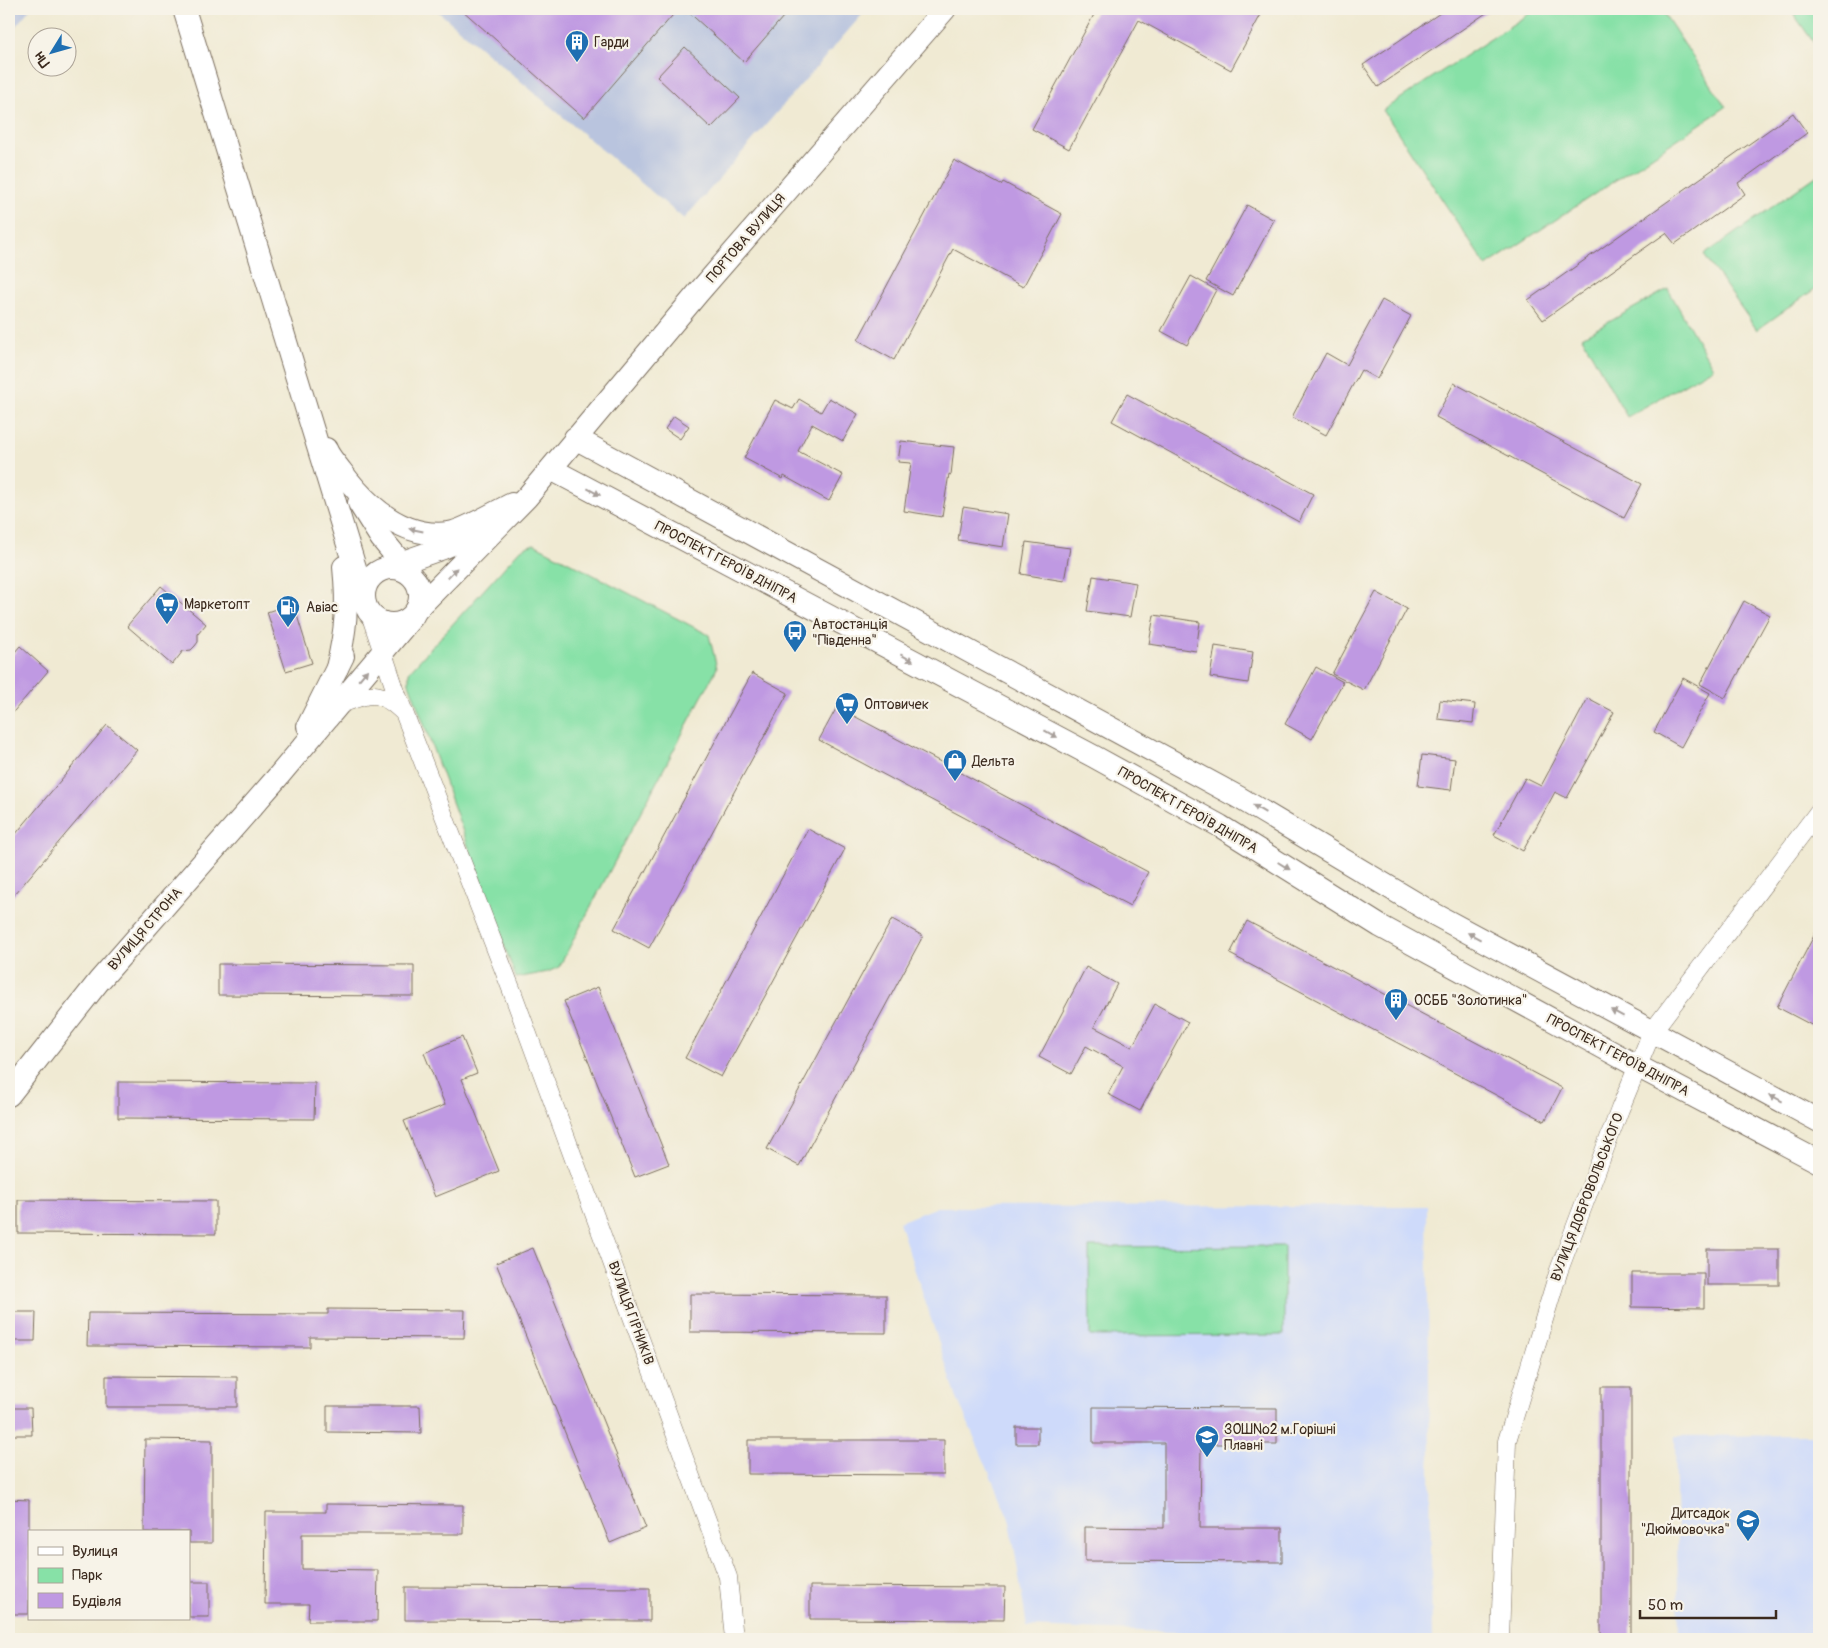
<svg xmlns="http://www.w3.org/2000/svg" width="1828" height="1648" viewBox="0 0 1828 1648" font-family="Pangolin,sans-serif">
	<rect width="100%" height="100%" fill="#f7f3e8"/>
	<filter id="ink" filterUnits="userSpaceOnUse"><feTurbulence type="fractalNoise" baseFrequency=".02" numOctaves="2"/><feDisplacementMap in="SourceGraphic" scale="10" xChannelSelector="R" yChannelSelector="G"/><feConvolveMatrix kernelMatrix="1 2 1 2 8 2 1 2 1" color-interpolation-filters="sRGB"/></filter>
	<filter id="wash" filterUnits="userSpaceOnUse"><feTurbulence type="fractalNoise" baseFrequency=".0096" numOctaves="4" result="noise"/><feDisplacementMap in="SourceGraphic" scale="20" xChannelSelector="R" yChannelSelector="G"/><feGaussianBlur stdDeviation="1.12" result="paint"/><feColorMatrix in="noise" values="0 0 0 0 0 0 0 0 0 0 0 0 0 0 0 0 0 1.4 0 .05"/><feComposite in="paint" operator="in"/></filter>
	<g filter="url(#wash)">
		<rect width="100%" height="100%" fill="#f0ead3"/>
		<g fill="#cedafa">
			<polygon points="1427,1206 1432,1639 1366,1639 1027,1627 1010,1521 956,1395 899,1222 937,1207"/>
			<polygon points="1811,1435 1819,1445 1819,1639 1679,1639 1675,1436"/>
		</g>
		<g fill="#b9c4de">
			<polygon points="9,9 30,9 9,34"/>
			<polygon points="435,9 867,9 684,219"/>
		</g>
		<g fill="#87e1a7" stroke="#618662">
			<polygon points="1536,9 1661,9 1726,107 1486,266 1383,110"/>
			<polygon points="1790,9 1819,9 1819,50"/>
			<polygon points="1819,174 1819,286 1757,330 1704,255"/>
			<polygon points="1668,289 1713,368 1627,417 1582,337"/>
			<polygon points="534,544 709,635 717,668 559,967 548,972 516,978 409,683 409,672 521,549"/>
			<polygon points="1284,1246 1284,1335 1090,1336 1089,1247"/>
		</g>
		<g id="blocks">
			<g fill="#bf99e2">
				<polygon points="461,9 678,9 584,118"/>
				<polygon points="685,9 790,9 744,62"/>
				<polygon points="1097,9 1264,9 1231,70 1139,20 1069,149 1032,129"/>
				<polygon points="1446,9 1492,9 1378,87 1363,65"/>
				<polygon points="685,47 740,98 711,128 657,77"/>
				<polygon points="1793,113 1807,133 1738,183 1745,194 1675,244 1666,233 1543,320 1528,300"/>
				<polygon points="954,160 1001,185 1003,182 1062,214 1023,287 953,249 894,360 858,340"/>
				<polygon points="1247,205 1274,220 1233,296 1206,281"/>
				<polygon points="1191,276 1216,290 1187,345 1161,331"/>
				<polygon points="1382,300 1411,316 1377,379 1361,370 1326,435 1292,417 1326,353 1347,365"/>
				<polygon points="1454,383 1642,484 1624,518 1436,417"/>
				<polygon points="1127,394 1313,494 1299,522 1112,421"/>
				<polygon points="829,398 858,414 843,441 812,424 798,451 843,475 829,501 784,476 783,479 744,458 775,400 793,409 799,399 821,412"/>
				<polygon points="674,416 689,426 680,439 665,429"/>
				<polygon points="901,441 954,447 951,475 949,474 942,517 904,511 911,463 898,462"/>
				<polygon points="963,507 1008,514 1003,547 958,540"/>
				<polygon points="1026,542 1070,548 1064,581 1021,574"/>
				<polygon points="1093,576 1136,583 1130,617 1087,611"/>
				<polygon points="161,586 206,624 198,634 198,642 195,646 191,650 183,651 172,665 127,626"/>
				<polygon points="1376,592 1407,609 1364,690 1332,674"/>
				<polygon points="1744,601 1770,615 1725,698 1700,684"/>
				<polygon points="293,603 312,663 286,671 267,612"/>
				<polygon points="1154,615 1200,622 1196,651 1149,644"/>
				<polygon points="20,646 48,671 9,717 9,659"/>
				<polygon points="1215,646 1253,652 1248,683 1210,677"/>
				<polygon points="1316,667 1343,682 1312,739 1285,724"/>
				<polygon points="752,673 788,693 649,948 614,929"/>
				<polygon points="1683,678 1710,693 1681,747 1654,732"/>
				<polygon points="1588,698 1614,712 1567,798 1555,792 1523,851 1494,835 1525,778 1541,786"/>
				<polygon points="1440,700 1475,704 1473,723 1438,719"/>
				<polygon points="837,707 1148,872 1130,906 819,740"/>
				<polygon points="107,725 137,750 9,901 9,842"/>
				<polygon points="1422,755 1455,759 1451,790 1418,786"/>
				<polygon points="808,829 845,849 721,1077 685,1058"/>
				<polygon points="892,919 923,936 799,1166 767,1149"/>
				<polygon points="1247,921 1562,1088 1545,1121 1230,954"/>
				<polygon points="1819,926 1819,1029 1777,1007"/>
				<polygon points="218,964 414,965 414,996 218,995"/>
				<polygon points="1086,967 1117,984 1094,1027 1132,1047 1155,1004 1188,1022 1140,1111 1108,1094 1123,1066 1086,1046 1071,1074 1039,1057"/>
				<polygon points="598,987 669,1164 635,1177 564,1001"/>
				<polygon points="462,1037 477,1073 462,1079 499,1171 435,1197 404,1121 445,1105 424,1053"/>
				<polygon points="118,1082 315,1083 314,1119 118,1118"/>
				<polygon points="18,1200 216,1201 216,1234 18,1233"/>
				<polygon points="533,1248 646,1528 610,1543 496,1263"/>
				<rect x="1707" y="1249" width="72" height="36"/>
				<polygon points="1632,1273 1704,1273 1704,1308 1632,1307"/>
				<polygon points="690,1294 886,1295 886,1333 690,1332"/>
				<polygon points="328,1309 465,1310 464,1338 310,1337 310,1347 87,1346 88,1313 328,1314"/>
				<polygon points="9,1312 36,1312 35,1341 9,1341"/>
				<polygon points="106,1376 237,1377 237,1407 106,1407"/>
				<rect x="1601" y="1387" width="30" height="252"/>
				<polygon points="327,1406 420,1406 421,1433 327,1432"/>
				<polygon points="1093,1407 1277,1408 1277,1444 1201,1444 1200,1528 1282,1528 1282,1562 1085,1561 1085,1527 1164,1528 1164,1443 1093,1443"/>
				<polygon points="9,1408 31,1408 32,1435 9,1435"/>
				<rect x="1016" y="1427" width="22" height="17"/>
				<polygon points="145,1439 212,1440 212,1543 189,1543 189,1532 144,1532"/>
				<polygon points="748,1440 944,1440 944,1475 748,1474"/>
				<polygon points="9,1499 29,1500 29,1614 9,1614"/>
				<polygon points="326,1504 463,1505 463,1534 302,1534 302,1569 378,1570 377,1621 308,1621 309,1604 265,1604 266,1512 326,1512"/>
				<rect x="189" y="1582" width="20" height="35"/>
				<polygon points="810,1586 1005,1587 1004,1620 810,1619"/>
				<polygon points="405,1587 650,1588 650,1621 405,1620"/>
			</g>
		</g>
	</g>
	<g filter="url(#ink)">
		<use href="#blocks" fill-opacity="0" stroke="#7a6d5d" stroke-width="1"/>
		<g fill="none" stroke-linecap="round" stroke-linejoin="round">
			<g stroke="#7a6d5d" stroke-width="19">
				<g id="minor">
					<polyline points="370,614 396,692 512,991 728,1577 734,1639"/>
					<path d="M339,705C369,693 378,688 403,712"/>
					<polyline points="1500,1639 1507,1441 1559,1270 1620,1109 1652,1032 1819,811"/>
				</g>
			</g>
			<g stroke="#7a6d5d" stroke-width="24">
				<g id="tertiary">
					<polyline points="184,9 364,597"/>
					<polyline points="575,438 1238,797 1434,914 1819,1121"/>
					<path d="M326,449C329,457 336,464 341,471C366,505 403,539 449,533C464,531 497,511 512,504"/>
					<polyline points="551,469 1093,756 1220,826 1380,926 1637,1066 1819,1162"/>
					<polyline points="359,503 381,538 409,572"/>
					<circle cx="392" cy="596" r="28"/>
					<polyline points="386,568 443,548 468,537"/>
					<polyline points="418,608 527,497 698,293 945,9"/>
					<path d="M337,668C346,630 348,607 344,567"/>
					<polyline points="308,726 343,656"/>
					<polyline points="9,1095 99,981 276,779 413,616"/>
				</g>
			</g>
			<use href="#minor" stroke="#fff" stroke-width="18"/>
			<use href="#tertiary" stroke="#fff" stroke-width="22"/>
		</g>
		<defs><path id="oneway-solid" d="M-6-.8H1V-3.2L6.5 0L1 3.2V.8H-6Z" transform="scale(1.25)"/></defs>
		<g fill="#a79f9a">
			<use href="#oneway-solid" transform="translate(594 492) rotate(28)"/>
			<use href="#oneway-solid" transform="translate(416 530) rotate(-169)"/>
			<use href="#oneway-solid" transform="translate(452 573) rotate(-46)"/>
			<use href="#oneway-solid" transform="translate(907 658) rotate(28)"/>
			<use href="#oneway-solid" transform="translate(363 675) rotate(-50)"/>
			<use href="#oneway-solid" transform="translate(1051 734) rotate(28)"/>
			<use href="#oneway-solid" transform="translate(1259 809) rotate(-149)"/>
			<use href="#oneway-solid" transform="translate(1284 866) rotate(32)"/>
			<use href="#oneway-solid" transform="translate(1474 936) rotate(-152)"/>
			<use href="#oneway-solid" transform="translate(1617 1013) rotate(-152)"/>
			<use href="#oneway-solid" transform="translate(1776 1098) rotate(-152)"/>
		</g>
	</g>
	<defs>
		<g id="building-pin" transform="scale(1.25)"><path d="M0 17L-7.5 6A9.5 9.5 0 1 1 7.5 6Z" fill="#1f6fb2" stroke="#f7f3e8"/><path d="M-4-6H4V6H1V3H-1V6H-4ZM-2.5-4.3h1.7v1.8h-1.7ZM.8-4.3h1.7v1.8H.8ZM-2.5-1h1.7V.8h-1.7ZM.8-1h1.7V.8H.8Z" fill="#fff"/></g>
		<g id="supermarket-pin" transform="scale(1.25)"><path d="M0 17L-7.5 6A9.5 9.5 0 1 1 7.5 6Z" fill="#1f6fb2" stroke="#f7f3e8"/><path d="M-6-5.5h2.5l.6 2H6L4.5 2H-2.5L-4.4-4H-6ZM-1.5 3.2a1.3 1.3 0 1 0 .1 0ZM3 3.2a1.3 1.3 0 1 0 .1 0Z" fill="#fff"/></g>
		<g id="fuel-pin" transform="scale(1.25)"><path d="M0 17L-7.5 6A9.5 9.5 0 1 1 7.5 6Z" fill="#1f6fb2" stroke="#f7f3e8"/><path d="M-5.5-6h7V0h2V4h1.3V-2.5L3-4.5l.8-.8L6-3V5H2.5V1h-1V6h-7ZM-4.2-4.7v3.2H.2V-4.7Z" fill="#fff"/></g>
		<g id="bus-pin" transform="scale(1.25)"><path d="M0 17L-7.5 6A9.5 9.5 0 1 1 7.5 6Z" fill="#1f6fb2" stroke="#f7f3e8"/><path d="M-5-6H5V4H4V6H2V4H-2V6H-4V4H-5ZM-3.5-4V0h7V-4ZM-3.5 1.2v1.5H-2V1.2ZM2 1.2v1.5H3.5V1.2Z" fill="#fff"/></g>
		<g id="shop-pin" transform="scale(1.25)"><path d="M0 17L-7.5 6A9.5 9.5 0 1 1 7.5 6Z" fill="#1f6fb2" stroke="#f7f3e8"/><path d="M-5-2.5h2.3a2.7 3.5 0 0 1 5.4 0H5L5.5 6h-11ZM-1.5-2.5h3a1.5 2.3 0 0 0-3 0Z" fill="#fff"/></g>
		<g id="school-pin" transform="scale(1.25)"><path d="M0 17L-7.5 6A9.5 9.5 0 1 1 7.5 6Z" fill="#1f6fb2" stroke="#f7f3e8"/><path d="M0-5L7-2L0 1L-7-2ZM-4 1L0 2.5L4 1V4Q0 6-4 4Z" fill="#fff"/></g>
	</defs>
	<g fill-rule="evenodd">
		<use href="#building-pin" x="577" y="42"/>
		<use href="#supermarket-pin" x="167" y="604"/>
		<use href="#fuel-pin" x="288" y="607"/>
		<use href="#bus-pin" x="795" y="632"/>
		<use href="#supermarket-pin" x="847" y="704"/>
		<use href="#shop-pin" x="955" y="761"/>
		<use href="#building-pin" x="1396" y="1000"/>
		<use href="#school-pin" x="1207" y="1437"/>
		<use href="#school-pin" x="1748" y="1521"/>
	</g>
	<g text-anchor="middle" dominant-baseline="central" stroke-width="4.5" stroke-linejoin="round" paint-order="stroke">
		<g font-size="14" fill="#3b2a1e" stroke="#f7f3e8" text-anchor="start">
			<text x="594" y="42">Гарди</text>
			<text x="184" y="604">Маркетопт</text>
			<text x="306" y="607">Авіас</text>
			<text x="812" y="624">Автостанція<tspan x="812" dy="16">"Південна"</tspan></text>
			<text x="864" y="704">Оптовичек</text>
			<text x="972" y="761">Дельта</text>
			<text x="1414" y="1000">ОСББ "Золотинка"</text>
			<text x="1224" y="1429">ЗОШ№2 м.Горішні<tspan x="1224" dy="16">Плавні</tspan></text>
			<text x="1730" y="1513" text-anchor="end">Дитсадок<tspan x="1730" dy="16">"Дюймовочка"</tspan></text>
		</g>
		<g font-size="14" fill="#3b2a1e" stroke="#f7f3e8">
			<text transform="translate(746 238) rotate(-49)">ПОРТОВА ВУЛИЦЯ</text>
			<text transform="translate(726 562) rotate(28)">ПРОСПЕКТ ГЕРОЇВ ДНІПРА</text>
			<text transform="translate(1188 810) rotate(30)">ПРОСПЕКТ ГЕРОЇВ ДНІПРА</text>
			<text transform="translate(145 929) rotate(-49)">ВУЛИЦЯ СТРОНА</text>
			<text transform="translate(1618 1055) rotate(28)">ПРОСПЕКТ ГЕРОЇВ ДНІПРА</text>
			<text transform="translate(1587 1197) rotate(-69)">ВУЛИЦЯ ДОБРОВОЛЬСЬКОГО</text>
			<text transform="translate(631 1313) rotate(70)">ВУЛИЦЯ ГІРНИКІВ</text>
		</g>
	</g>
	<rect width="1828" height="1648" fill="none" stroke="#f7f3e8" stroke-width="30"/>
	<rect x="28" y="1530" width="162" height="90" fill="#f7f3e8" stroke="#aca397"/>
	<rect x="38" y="1547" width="25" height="8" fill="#ffffff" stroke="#aca397"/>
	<text x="72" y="1556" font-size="15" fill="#3b2a1e">Вулиця</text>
	<rect x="38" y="1568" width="25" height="15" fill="#87e1a7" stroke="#aca397"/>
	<text x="72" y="1580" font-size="15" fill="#3b2a1e">Парк</text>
	<rect x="38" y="1593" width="25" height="15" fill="#bf99e2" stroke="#aca397"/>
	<text x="72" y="1606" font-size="15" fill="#3b2a1e">Будівля</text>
	<g transform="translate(52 52) rotate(233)"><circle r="24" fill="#f7f3e8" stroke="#aca397"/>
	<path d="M0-4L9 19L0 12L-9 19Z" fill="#1f6fb2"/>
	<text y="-8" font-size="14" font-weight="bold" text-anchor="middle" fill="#3b2a1e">Пн</text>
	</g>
	<path d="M1640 1610v8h136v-8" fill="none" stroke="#3b2a1e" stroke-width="2.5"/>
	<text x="1648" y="1610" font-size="15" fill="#3b2a1e" stroke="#f7f3e8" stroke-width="4" paint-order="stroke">50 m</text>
</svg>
